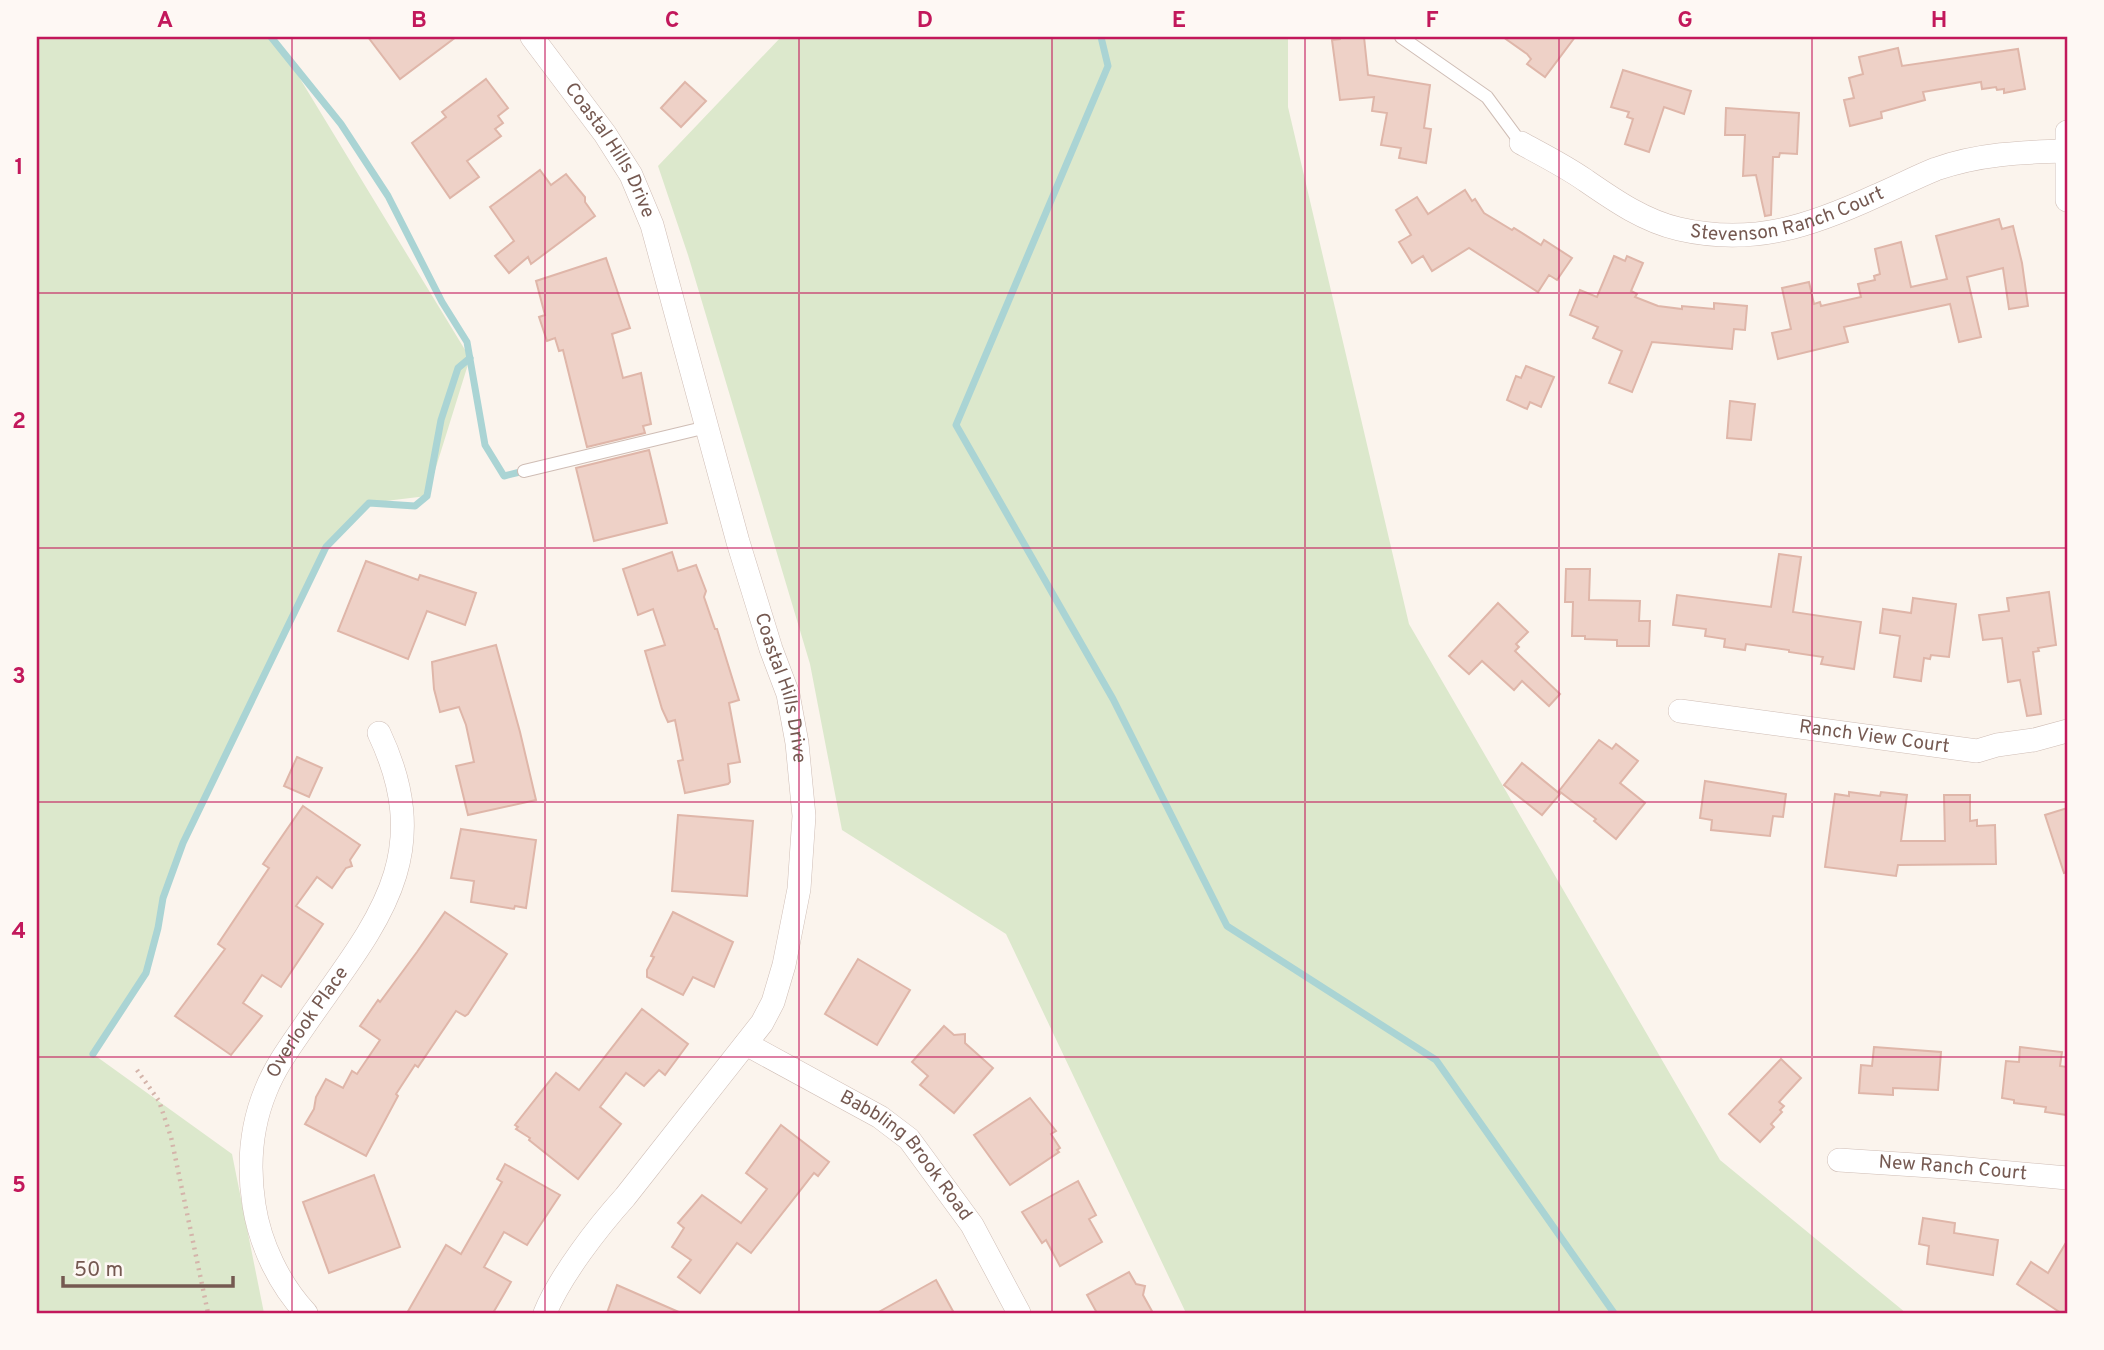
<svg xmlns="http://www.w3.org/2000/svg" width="2104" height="1350" viewBox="0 0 2104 1350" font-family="Overpass,sans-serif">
	<rect width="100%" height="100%" fill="#fbf4ed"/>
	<g fill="#dce8cc">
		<polygon points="37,37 268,37 285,54 470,358 427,496 369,503 326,547 183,843 163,898 146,973 93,1054 232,1154 264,1313 37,1313"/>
		<polygon points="781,37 1288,37 1288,107 1409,624 1720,1160 1906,1313 1186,1313 1006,934 842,830 810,664 688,255 658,166"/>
	</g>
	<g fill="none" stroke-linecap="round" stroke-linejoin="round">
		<g stroke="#aad4d4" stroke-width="7">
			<polyline points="271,37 341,124 388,196 442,302 467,342 485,445 504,476 524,471"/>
			<polyline points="1101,37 1108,66 956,425 1113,699 1227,926 1436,1060 1614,1313"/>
			<polyline points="93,1054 146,973 158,928 163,898 183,843 326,547 369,503 415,506 427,496 441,420 458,368 470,358"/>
		</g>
	</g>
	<g fill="#eed1c7" stroke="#dfb6a9" stroke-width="2">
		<polygon points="368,37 456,37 400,79"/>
		<polygon points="1340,37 1364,37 1368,75 1430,85 1424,128 1431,129 1426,163 1399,158 1401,148 1381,145 1387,113 1372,111 1374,97 1340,100 1332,40 1340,39"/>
		<polygon points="1503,37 1575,37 1545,77 1527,64 1531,59 1527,54"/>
		<polygon points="1898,48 1902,66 2018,49 2025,89 2004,93 2004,89 1997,90 1996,87 1982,89 1981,82 1923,92 1925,100 1881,112 1882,118 1850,126 1844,100 1854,98 1849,78 1863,74 1859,57"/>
		<polygon points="1623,70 1691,91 1684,114 1664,107 1649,152 1625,144 1633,119 1627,117 1629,112 1611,107"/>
		<polygon points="486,79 508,108 498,116 503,123 495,129 501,136 467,161 479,177 450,198 412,143 446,117 442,112"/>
		<polygon points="685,82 706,101 681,127 661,108"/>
		<polygon points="1726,108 1799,113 1797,154 1780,153 1779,157 1773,157 1771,215 1765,216 1756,175 1743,176 1745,135 1725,135"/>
		<polygon points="540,170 551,185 566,174 585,197 585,202 595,216 531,264 528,257 509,273 495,256 514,241 490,207"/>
		<polygon points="1465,190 1472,201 1475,199 1484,213 1512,230 1514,228 1541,245 1544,240 1572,258 1557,280 1549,275 1538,292 1469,248 1432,271 1423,256 1412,263 1399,242 1411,235 1396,210 1417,197 1428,214"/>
		<polygon points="1999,219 2002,229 2013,226 2022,263 2028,306 2009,309 2003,268 1967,277 1981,337 1959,342 1950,304 1844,327 1848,342 1778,359 1772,333 1791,329 1782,288 1809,282 1814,304 1820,302 1821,306 1861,297 1858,284 1875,280 1874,276 1880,274 1875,249 1901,242 1911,287 1947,279 1936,236"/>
		<polygon points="1614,256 1625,261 1627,256 1643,263 1631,291 1637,294 1635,297 1658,306 1682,309 1682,306 1714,309 1714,303 1747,306 1745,330 1734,329 1732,349 1652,342 1632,392 1609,383 1622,351 1593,338 1598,327 1570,315 1580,290 1597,297"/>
		<polygon points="606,258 630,328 612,334 623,378 641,373 651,424 643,426 645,433 587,447 563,350 559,351 555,338 547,341 539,317 545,315 536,281"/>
		<polygon points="1526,366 1554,377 1541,407 1530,402 1527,409 1507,400 1516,376 1521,378"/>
		<polygon points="1730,401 1755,404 1751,440 1727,438"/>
		<polygon points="649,450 667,523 594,541 576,468"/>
		<polygon points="672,552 678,571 696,565 706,591 704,597 715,629 717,629 739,700 729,703 740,762 728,764 730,782 728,784 685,793 678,761 683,760 675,720 668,722 662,709 645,651 665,645 653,609 638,615 623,569"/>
		<polygon points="1779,554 1801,557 1793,612 1861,622 1854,669 1821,664 1823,657 1789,652 1789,650 1746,644 1745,650 1724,647 1725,639 1705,636 1706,629 1673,625 1677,595 1771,607"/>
		<polygon points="366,561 418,580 420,575 476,593 465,625 427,611 408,659 338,631"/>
		<polygon points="1566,569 1590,569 1589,600 1640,601 1639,621 1650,621 1649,646 1617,646 1617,640 1585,639 1585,636 1572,636 1573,602 1565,602"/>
		<polygon points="2049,592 2056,645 2038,648 2039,651 2033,652 2041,714 2027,716 2020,680 2008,682 2002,638 1983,640 1979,615 2009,611 2007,598"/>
		<polygon points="1913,598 1956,604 1949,657 1931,655 1930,659 1924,658 1921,681 1894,677 1900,636 1880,633 1883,609 1911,613"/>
		<polygon points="1498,603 1528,632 1516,644 1519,647 1515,651 1560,694 1549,706 1522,681 1514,690 1482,661 1469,674 1449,656"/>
		<polygon points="496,645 520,732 536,800 468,815 456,766 474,762 466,725 459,707 440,712 434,689 432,662"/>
		<polygon points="1599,740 1612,749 1616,744 1638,761 1620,783 1645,803 1616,839 1594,821 1596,819 1559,791"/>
		<polygon points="297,757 322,768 309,797 284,786"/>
		<polygon points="1522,763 1560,794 1542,815 1504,785"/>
		<polygon points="1705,781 1786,794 1783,817 1773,816 1770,836 1711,830 1712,820 1700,818"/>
		<polygon points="1849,792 1880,796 1881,792 1907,795 1901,841 1945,841 1944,795 1970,795 1970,821 1977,820 1977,826 1995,825 1996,864 1898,865 1896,876 1825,867 1835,794 1849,796"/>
		<polygon points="303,806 360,845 350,860 352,866 346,868 332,888 317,877 296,906 323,924 281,987 262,975 243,1003 262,1016 231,1055 175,1016 225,949 218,944 269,868 263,864"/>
		<polygon points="2067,808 2067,872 2064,873 2045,815"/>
		<polygon points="678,815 753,821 747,896 672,891"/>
		<polygon points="461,829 536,840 526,908 515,906 514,909 471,902 474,881 451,878"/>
		<polygon points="445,912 507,954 468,1014 465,1016 456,1011 418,1067 415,1065 396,1094 398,1096 366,1156 305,1124 314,1109 316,1097 326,1079 343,1088 352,1071 357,1074 380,1040 360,1026 378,1000 380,1002 417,952"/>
		<polygon points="673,912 733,942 714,987 693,977 683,995 647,977 647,970 654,957 651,956"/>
		<polygon points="858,959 910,990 877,1045 825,1014"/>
		<polygon points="642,1009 688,1044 665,1075 659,1070 644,1086 626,1073 600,1107 621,1124 578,1179 529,1140 530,1138 516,1129 518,1127 515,1125 556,1073 579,1090"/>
		<polygon points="944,1026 954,1035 965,1034 965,1043 993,1068 954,1113 920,1085 928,1076 912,1062"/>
		<polygon points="1874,1047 1941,1052 1938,1090 1893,1088 1893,1095 1859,1093 1861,1065 1872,1066"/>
		<polygon points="2020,1047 2062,1052 2060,1066 2067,1067 2067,1115 2045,1112 2046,1107 2014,1103 2014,1100 2002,1098 2006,1061 2019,1062"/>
		<polygon points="1781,1059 1801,1078 1779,1102 1784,1106 1780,1110 1782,1112 1771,1124 1774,1127 1760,1142 1729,1114"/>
		<polygon points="1030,1098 1056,1131 1051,1134 1060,1148 1057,1150 1059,1152 1010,1185 974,1135"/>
		<polygon points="781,1125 829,1162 818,1176 814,1173 751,1253 737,1243 700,1293 678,1277 691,1260 672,1247 684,1228 678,1223 702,1195 741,1223 767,1189 746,1173"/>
		<polygon points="505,1164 560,1195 527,1245 504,1232 484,1267 511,1282 493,1313 407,1313 446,1245 461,1254 502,1182 497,1179"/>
		<polygon points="374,1175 400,1247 329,1273 303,1202"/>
		<polygon points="1078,1181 1096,1215 1089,1219 1102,1242 1060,1266 1046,1240 1042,1243 1022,1212"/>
		<polygon points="1923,1218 1955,1223 1954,1233 1998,1240 1993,1275 1927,1264 1929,1246 1919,1244"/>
		<polygon points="2067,1241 2067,1313 2061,1313 2017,1284 2031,1262 2048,1273"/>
		<polygon points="1129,1272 1136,1284 1145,1286 1143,1295 1153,1313 1097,1313 1087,1295"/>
		<polygon points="936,1280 954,1313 877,1313"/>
		<polygon points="617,1285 681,1313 607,1313"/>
	</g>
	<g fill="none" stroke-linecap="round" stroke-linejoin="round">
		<g stroke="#cfbdb5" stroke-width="14">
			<g id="lane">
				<polyline points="1401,37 1487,97 1521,143"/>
				<polyline points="524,471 707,427"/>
			</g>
		</g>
		<g stroke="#cfbdb5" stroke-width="24">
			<g id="street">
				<path id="s1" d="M532,37L605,134L631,175L652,225L738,542L771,649L788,694L797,743L804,816L799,889L784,965L773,1002L762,1023L625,1197C598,1227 560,1276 545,1313"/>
				<polyline points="2067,132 2067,200"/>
				<path id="s2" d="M1521,143C1543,155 1565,166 1585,180C1614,200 1644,221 1679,229C1753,246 1811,226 1878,195C1897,187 1916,177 1936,169C1979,154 2021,152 2067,151"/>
				<path id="s3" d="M1680,711L1977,751L1997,745L2034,740L2067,731"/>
				<path id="s4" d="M746,1044L880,1117L909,1139L972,1225L1019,1313"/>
				<path id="s5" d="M1839,1160L1946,1167L2067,1178"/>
				<path id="s6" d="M306,1313C279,1284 260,1244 254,1205C248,1166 251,1126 266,1090C276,1065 292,1044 307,1022C375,924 438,858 379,733"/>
			</g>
		</g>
		<polyline stroke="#d4b4aa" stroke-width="4.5" stroke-dasharray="2 5" stroke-linecap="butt" points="137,1070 159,1101 171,1137 208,1313"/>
		<use href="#lane" stroke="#fff" stroke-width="12"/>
		<use href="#street" stroke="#fff" stroke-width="23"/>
	</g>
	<path fill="none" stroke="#c2185b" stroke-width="2" stroke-opacity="0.55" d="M292,37V1313M545,37V1313M799,37V1313M1052,37V1313M1305,37V1313M1559,37V1313M1812,37V1313M37,293H2067M37,548H2067M37,802H2067M37,1057H2067"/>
	<g text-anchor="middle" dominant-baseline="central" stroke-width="5" stroke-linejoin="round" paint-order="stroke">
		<g font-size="19" fill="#755951" stroke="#fef8f4">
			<text stroke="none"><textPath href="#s1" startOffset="138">Coastal Hills Drive</textPath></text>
			<text stroke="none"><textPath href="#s2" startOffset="292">Stevenson Ranch Court</textPath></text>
			<text stroke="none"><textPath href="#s1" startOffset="705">Coastal Hills Drive</textPath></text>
			<text stroke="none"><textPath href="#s3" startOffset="196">Ranch View Court</textPath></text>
			<text stroke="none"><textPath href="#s6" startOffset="318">Overlook Place</textPath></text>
			<text stroke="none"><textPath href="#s4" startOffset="198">Babbling Brook Road</textPath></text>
			<text stroke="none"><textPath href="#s5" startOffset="114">New Ranch Court</textPath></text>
		</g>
	</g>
	<rect width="2104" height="1350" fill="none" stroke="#fef8f4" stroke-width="77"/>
	<path d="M63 1276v10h170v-10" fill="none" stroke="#755951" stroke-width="3.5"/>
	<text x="74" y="1276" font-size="21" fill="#755951" stroke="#fef8f4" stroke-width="5" paint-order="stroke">50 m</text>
	<rect x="38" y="38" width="2028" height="1274" fill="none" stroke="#c2185b" stroke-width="2.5"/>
	<g font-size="23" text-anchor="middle" font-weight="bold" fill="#c2185b">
		<text x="165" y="27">A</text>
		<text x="419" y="27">B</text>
		<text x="672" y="27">C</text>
		<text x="925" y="27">D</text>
		<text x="1179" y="27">E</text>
		<text x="1432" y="27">F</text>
		<text x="1685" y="27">G</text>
		<text x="1939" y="27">H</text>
		<text x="19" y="174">1</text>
		<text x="19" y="428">2</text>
		<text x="19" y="683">3</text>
		<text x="19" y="938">4</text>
		<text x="19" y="1192">5</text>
	</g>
</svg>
